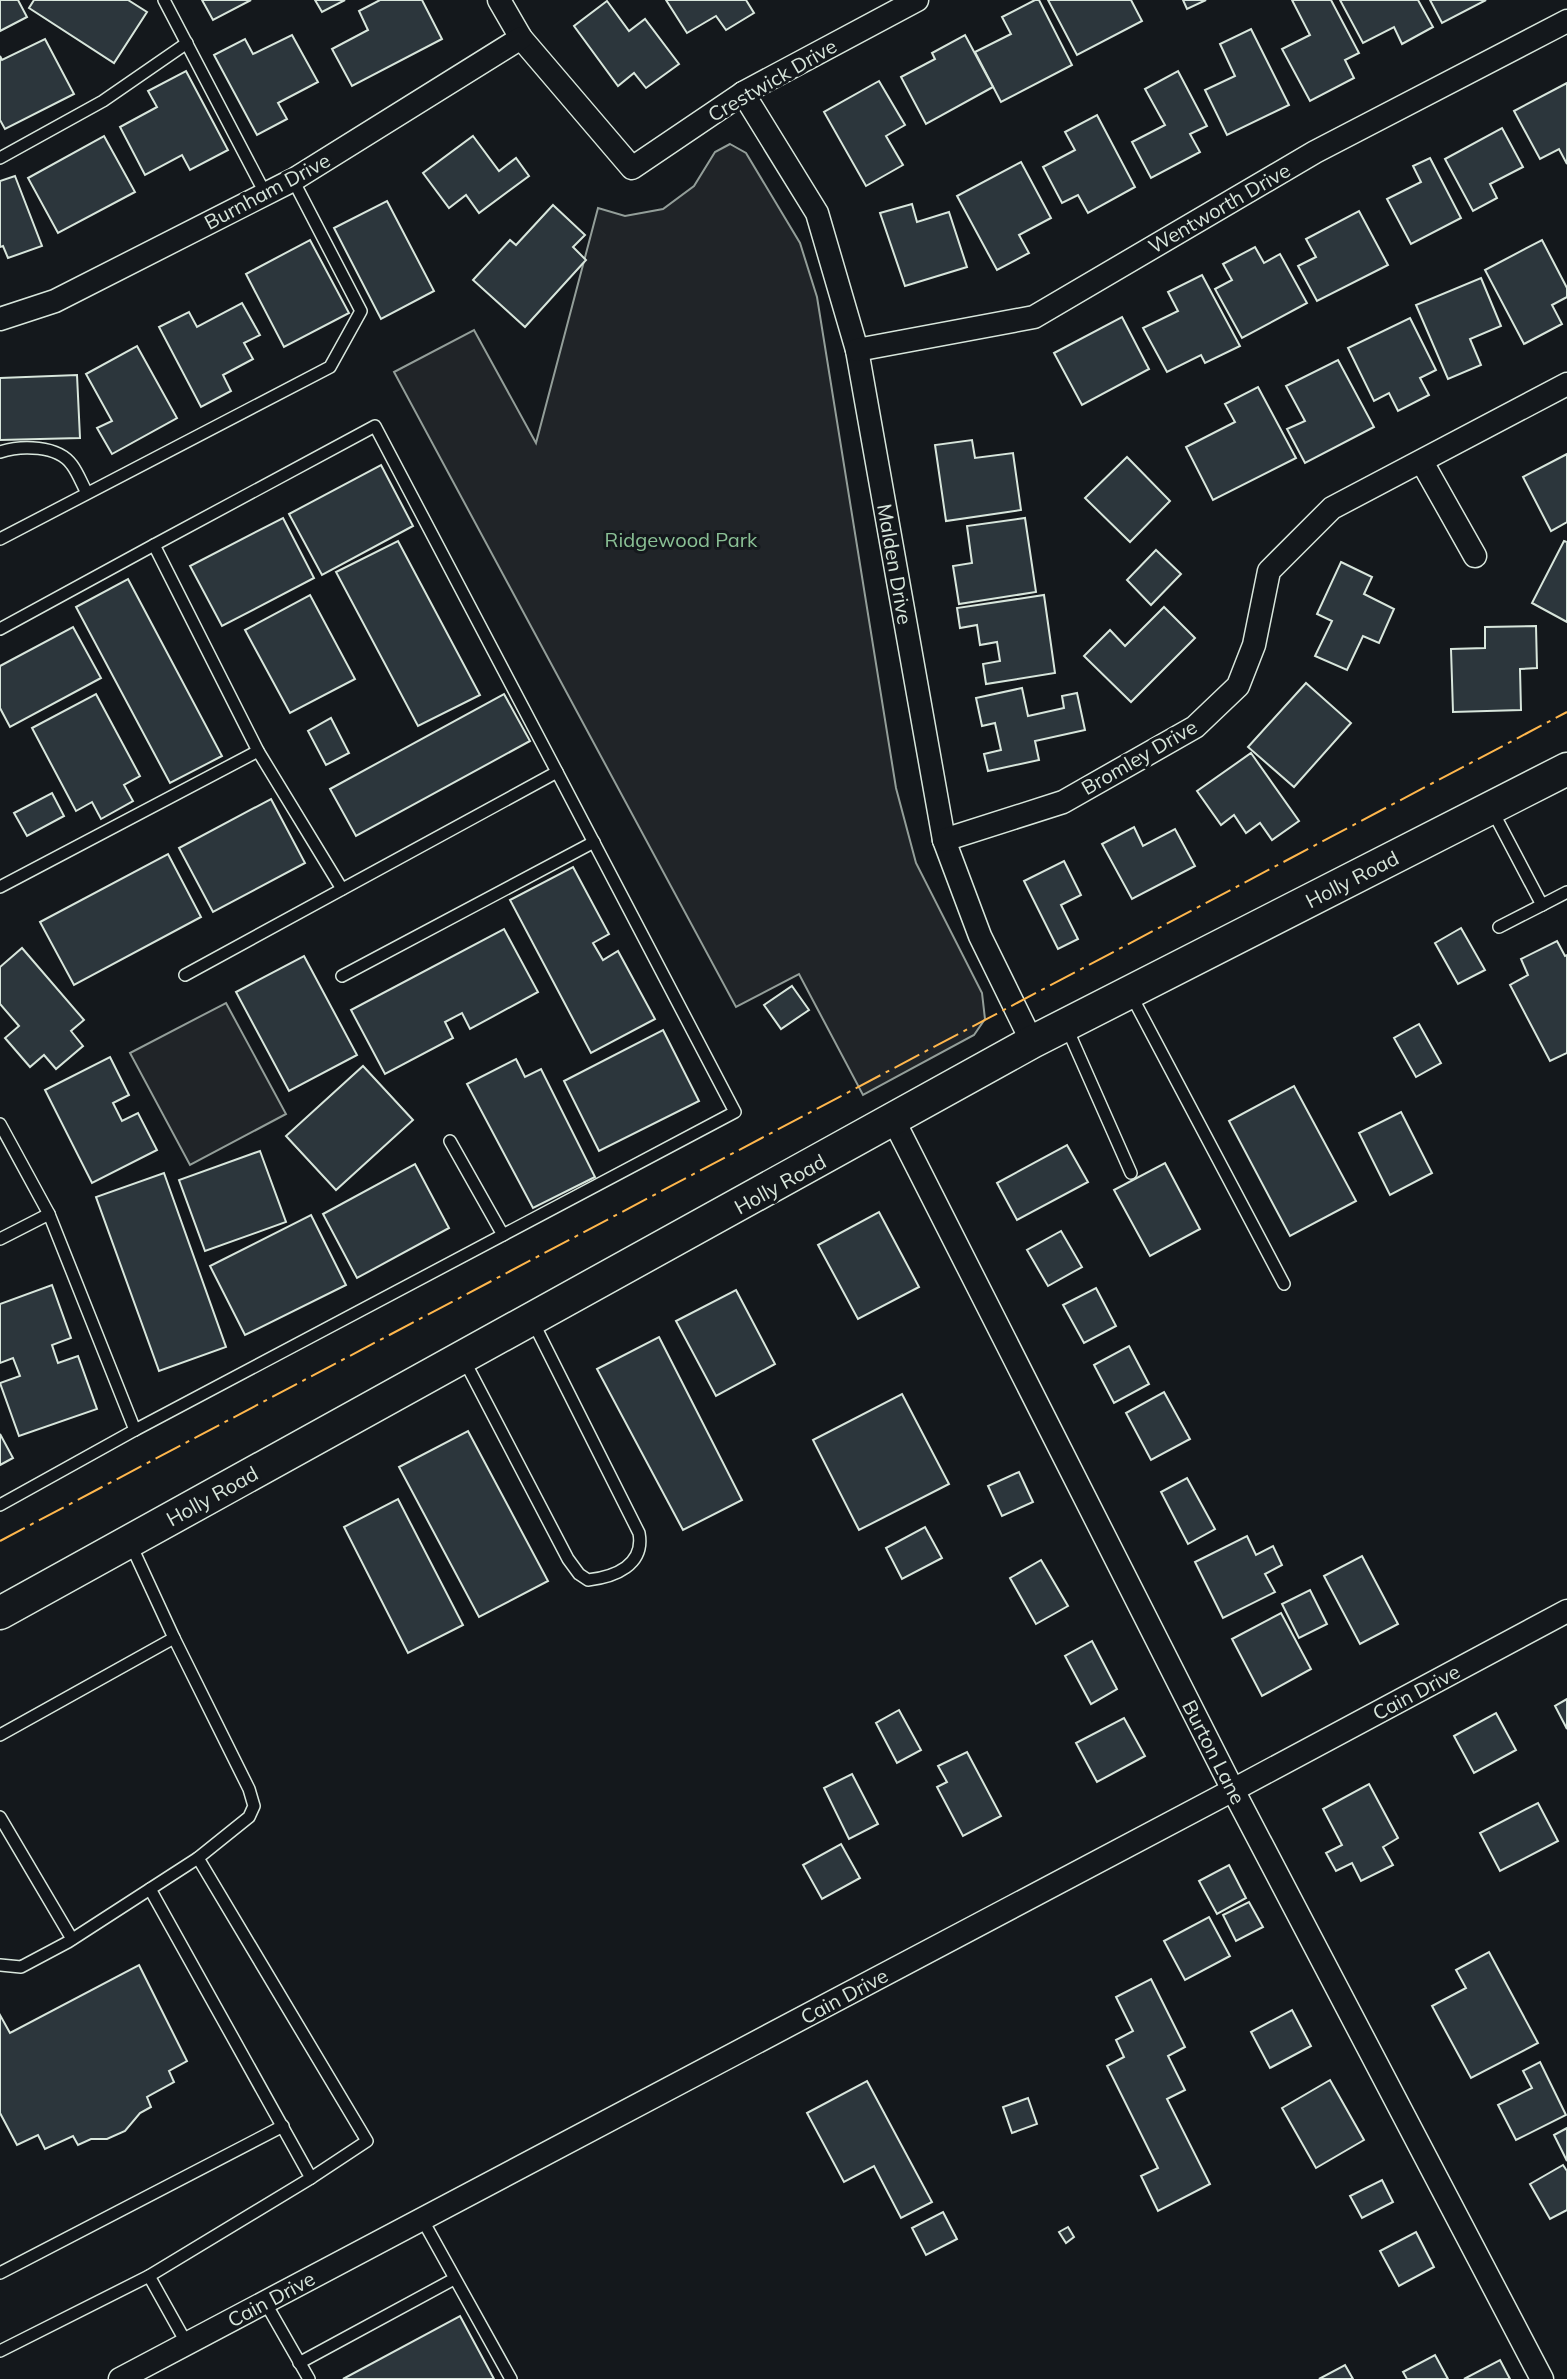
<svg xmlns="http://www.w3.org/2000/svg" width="1567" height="2379" viewBox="0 0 1567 2379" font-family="Mulish,sans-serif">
	<rect width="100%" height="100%" fill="#14181c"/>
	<g fill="#202428" stroke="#939e99" stroke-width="2">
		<polygon points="730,144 746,153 800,243 817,297 896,788 916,863 982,993 985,1019 974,1035 863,1095 799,974 736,1007 394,372 474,330 536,443 598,208 625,216 663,209 694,186 715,152"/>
		<polygon points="226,1003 286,1114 190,1165 130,1053"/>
	</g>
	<g fill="#2c363c" stroke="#d8e6dc" stroke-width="2">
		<polygon points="0,0 18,0 27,17 0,31"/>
		<polygon points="34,0 128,0 147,12 114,63 29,8"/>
		<polygon points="202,0 251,0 213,20"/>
		<polygon points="315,0 345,0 322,12"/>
		<polygon points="380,0 422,0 442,39 352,86 332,49 368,30 359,11"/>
		<polygon points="666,0 746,0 754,13 726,30 716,16 687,33"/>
		<polygon points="1035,0 1039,0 1072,65 1001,102 975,52 1011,34 1002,17"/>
		<polygon points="1048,0 1131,0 1142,21 1077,55"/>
		<polygon points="1183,0 1206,0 1187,9"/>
		<polygon points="1292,0 1331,0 1359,53 1345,60 1354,78 1310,101 1282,49 1310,35"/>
		<polygon points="1340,0 1418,0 1433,27 1402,44 1394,27 1363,43"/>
		<polygon points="1430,0 1486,0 1442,23"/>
		<polygon points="607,1 629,31 645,19 679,64 646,88 634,73 618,86 574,26"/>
		<polygon points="1251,29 1289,105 1227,135 1205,90 1235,76 1220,44"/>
		<polygon points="292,35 318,82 278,103 287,119 257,135 214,55 245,39 253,54"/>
		<polygon points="965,35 993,87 926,124 901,77 935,59 932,53"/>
		<polygon points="45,39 74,94 5,129 0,120 0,56 2,60"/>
		<polygon points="186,71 228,150 190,170 182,155 145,175 120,127 157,107 148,91"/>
		<polygon points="1178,71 1207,126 1190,134 1200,152 1151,178 1132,142 1165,125 1145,89"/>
		<polygon points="879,81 905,125 886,136 903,165 866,186 824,112"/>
		<polygon points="1567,83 1567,164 1559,149 1540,159 1514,111"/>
		<polygon points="1097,115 1135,187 1088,213 1078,195 1062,203 1043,167 1075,150 1065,132"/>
		<polygon points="1502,128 1523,167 1490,184 1497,198 1473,211 1445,159"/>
		<polygon points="104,136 135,192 58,233 28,178"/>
		<polygon points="473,136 499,171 516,158 529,176 479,213 466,195 449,208 423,173"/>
		<polygon points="1430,158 1461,218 1411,244 1387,199 1421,182 1413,166"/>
		<polygon points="1021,162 1051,218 1019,235 1029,253 997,270 957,196"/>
		<polygon points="15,176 42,246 8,258 3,246 0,247 0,181"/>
		<polygon points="387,201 434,291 381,319 334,228"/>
		<polygon points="912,204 917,222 949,212 967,267 905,286 880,213"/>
		<polygon points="553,205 585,235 573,247 586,260 525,327 473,280 510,240 516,245"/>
		<polygon points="1359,211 1388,265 1317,301 1298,266 1316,257 1306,239"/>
		<polygon points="310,240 349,313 284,347 246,274"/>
		<polygon points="1542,240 1567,288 1567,297 1552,305 1562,324 1524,344 1485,270"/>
		<polygon points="1255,247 1264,263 1280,254 1307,303 1242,338 1215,289 1232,280 1223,264"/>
		<polygon points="1202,275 1240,346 1205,363 1201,355 1167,372 1143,328 1178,311 1168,292"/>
		<polygon points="1481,278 1501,326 1470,339 1481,365 1448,379 1416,305"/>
		<polygon points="242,303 260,335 244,343 253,359 223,375 231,391 201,407 159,327 189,312 197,327"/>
		<polygon points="1122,317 1149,369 1082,405 1054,353"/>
		<polygon points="1410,318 1436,370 1420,378 1429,395 1398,411 1389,393 1374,401 1348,348"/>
		<polygon points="137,346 177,418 112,454 97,428 112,421 86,374"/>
		<polygon points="1338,360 1374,427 1305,463 1287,429 1305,421 1286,386"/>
		<polygon points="77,375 80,438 0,440 0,378"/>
		<polygon points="1258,387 1296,458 1213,500 1186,447 1235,422 1225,404"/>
		<polygon points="972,440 975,458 1013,453 1021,510 946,521 935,445"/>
		<polygon points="1567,454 1567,522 1551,531 1523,477"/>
		<polygon points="1127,457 1170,501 1130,542 1085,498"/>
		<polygon points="381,465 413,526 322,575 289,514"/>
		<polygon points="283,518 314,578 222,626 190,566"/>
		<polygon points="1025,518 1036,592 959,604 953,566 972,563 967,526"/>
		<polygon points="398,541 480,695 418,726 336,572"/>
		<polygon points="1564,541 1567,542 1567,622 1532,603"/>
		<polygon points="1156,550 1181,574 1151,605 1127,580"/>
		<polygon points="1341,562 1372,577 1364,594 1394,609 1379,643 1363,636 1347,670 1315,656 1332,621 1317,614"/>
		<polygon points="128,579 222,756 170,783 76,607"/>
		<polygon points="310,595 355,679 290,713 245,630"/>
		<polygon points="1044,595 1055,673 986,684 983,664 1000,661 997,642 980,645 977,625 960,628 957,608"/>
		<polygon points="1164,607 1195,638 1131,702 1084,656 1110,630 1125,646"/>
		<polygon points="1536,626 1537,668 1520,669 1521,710 1453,712 1451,649 1485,648 1485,627"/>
		<polygon points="73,627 101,678 10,727 0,708 0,666"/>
		<polygon points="1306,683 1351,723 1294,787 1248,747"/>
		<polygon points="1022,688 1028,716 1064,708 1062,696 1077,693 1085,730 1035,741 1039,760 988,771 984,754 1001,750 995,723 982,726 976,698"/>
		<polygon points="96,694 140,776 124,785 133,801 101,819 92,802 76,811 32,728"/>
		<polygon points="504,694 530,741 356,836 330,789"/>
		<polygon points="331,718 349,753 326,765 308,731"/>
		<polygon points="1251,753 1299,821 1272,840 1260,823 1246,833 1234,815 1221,825 1197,791"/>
		<polygon points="52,793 64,816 27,836 14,813"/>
		<polygon points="271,799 305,863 213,912 179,848"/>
		<polygon points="1134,827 1143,846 1175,829 1195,866 1132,899 1102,844"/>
		<polygon points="168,854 201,917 74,985 40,922"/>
		<polygon points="1064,861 1081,895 1061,905 1078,939 1058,949 1024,881"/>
		<polygon points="573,867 609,934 593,943 603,960 618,951 655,1019 591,1053 510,900"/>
		<polygon points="1461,928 1485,970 1458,984 1435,943"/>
		<polygon points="504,929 538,992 470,1029 462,1013 445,1022 453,1038 385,1074 351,1010"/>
		<polygon points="1557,941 1565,956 1567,955 1567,1053 1550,1061 1510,985 1528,975 1521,959"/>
		<polygon points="22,948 84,1020 71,1031 83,1046 56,1069 44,1055 30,1067 5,1038 19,1026 0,1004 0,967"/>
		<polygon points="304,956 357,1055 289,1091 236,992"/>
		<polygon points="792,986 809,1010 781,1029 764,1005"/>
		<polygon points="1419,1024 1441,1063 1416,1077 1394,1038"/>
		<polygon points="663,1030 699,1101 599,1151 564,1081"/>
		<polygon points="110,1057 129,1095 113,1103 122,1121 138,1113 157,1150 92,1183 45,1090"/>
		<polygon points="516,1059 525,1077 541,1069 595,1177 533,1208 467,1084"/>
		<polygon points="363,1066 413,1120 336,1190 286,1136"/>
		<polygon points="1294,1086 1356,1201 1290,1236 1229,1121"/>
		<polygon points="1401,1112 1432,1173 1390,1195 1359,1133"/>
		<polygon points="1067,1145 1088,1182 1017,1220 997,1183"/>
		<polygon points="260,1151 286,1222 205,1251 179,1180"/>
		<polygon points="1165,1163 1200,1229 1150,1256 1114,1190"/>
		<polygon points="415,1164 449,1228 357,1278 323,1214"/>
		<polygon points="164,1173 226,1347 159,1371 96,1197"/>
		<polygon points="879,1212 919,1287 858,1319 818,1245"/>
		<polygon points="311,1215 346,1285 245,1335 210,1266"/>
		<polygon points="1061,1231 1082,1267 1048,1286 1027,1250"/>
		<polygon points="52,1285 71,1338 52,1345 58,1363 78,1356 97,1409 19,1436 0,1383 20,1376 13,1358 0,1363 0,1304"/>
		<polygon points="1096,1288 1116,1326 1084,1343 1063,1305"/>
		<polygon points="736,1290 775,1364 716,1396 676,1321"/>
		<polygon points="659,1337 742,1500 683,1530 597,1369"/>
		<polygon points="1129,1346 1149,1384 1114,1403 1094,1365"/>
		<polygon points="1164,1392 1190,1439 1151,1460 1126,1413"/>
		<polygon points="902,1394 949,1484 859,1530 813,1440"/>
		<polygon points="468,1431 548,1581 479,1617 399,1467"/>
		<polygon points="0,1434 13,1458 0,1465"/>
		<polygon points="1019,1472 1033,1502 1002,1516 988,1486"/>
		<polygon points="1187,1478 1215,1529 1188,1544 1161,1492"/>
		<polygon points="398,1499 463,1625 408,1653 344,1527"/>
		<polygon points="925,1527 942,1558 902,1579 886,1548"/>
		<polygon points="1247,1536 1256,1555 1273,1546 1282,1565 1265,1574 1275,1592 1223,1618 1195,1562"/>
		<polygon points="1362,1556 1398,1624 1360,1644 1324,1576"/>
		<polygon points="1041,1560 1068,1606 1036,1624 1010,1578"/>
		<polygon points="1310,1590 1327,1624 1299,1638 1282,1604"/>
		<polygon points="1281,1613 1311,1669 1262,1696 1232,1639"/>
		<polygon points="1092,1641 1117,1689 1091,1704 1065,1656"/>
		<polygon points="1567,1699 1567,1729 1555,1706"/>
		<polygon points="899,1710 921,1750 897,1763 876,1723"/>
		<polygon points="1496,1713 1516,1750 1474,1773 1454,1736"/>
		<polygon points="1124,1718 1145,1756 1097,1782 1076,1743"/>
		<polygon points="967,1752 1001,1816 963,1836 937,1787 947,1782 938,1766"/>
		<polygon points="852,1774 878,1824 849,1839 824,1788"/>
		<polygon points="1369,1784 1398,1838 1383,1847 1393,1865 1361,1881 1352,1863 1336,1871 1326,1853 1342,1845 1323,1809"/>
		<polygon points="1538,1803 1558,1841 1500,1871 1480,1833"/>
		<polygon points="841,1844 860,1878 822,1899 803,1865"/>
		<polygon points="1229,1865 1246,1898 1217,1914 1199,1881"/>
		<polygon points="1249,1902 1263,1927 1236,1941 1223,1915"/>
		<polygon points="1209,1917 1230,1956 1185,1980 1164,1941"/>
		<polygon points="1489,1952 1538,2043 1471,2078 1432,2006 1466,1988 1456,1970"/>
		<polygon points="139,1965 187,2061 169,2071 174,2082 147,2097 151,2107 140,2113 125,2131 107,2139 91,2139 78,2145 73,2136 45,2149 38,2135 17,2145 0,2113 0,2015 10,2033"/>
		<polygon points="1151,1979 1185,2047 1168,2056 1185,2090 1167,2099 1210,2184 1158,2211 1141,2176 1158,2168 1107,2066 1124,2057 1116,2040 1133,2031 1116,1997"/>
		<polygon points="1292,2010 1311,2046 1270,2068 1251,2032"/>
		<polygon points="1540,2062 1566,2115 1516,2140 1498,2105 1532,2088 1523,2071"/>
		<polygon points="1330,2080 1364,2140 1316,2168 1282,2108"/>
		<polygon points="867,2081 932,2202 901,2218 874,2166 844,2182 807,2113"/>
		<polygon points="1028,2098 1037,2124 1012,2133 1003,2107"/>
		<polygon points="1567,2128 1567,2161 1554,2135"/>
		<polygon points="1563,2165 1567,2171 1567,2210 1550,2219 1530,2184"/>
		<polygon points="1382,2180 1393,2202 1362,2218 1350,2196"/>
		<polygon points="943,2212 957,2239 926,2255 912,2228"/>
		<polygon points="1068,2227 1074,2237 1066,2243 1059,2232"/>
		<polygon points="1416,2232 1434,2267 1399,2286 1380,2251"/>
		<polygon points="460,2316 494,2379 343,2379"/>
		<polygon points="1435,2355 1448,2379 1407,2379 1403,2372"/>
		<polygon points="1500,2360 1510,2379 1464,2379"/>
		<polygon points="1345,2365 1353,2379 1319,2379"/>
	</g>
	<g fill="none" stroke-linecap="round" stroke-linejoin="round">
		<g stroke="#d8e6dc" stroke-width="14">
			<g id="service">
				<polyline points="164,0 265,193"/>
				<polyline points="0,158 103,101 187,43"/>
				<path d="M0,452C21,445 58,445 72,465C78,473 82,484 87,493"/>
				<polyline points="0,539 330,367 361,311 293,180"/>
				<polyline points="0,629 154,545"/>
				<polyline points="258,751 342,889"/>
				<polyline points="1492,810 1542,905 1567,892"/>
				<polyline points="0,887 258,751 154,545 375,426 557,772 185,975"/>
				<polyline points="1499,927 1542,905"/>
				<polyline points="342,976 594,842"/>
				<polyline points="1130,993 1284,1284"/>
				<polyline points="1066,1026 1131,1173"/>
				<polyline points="0,1124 49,1214 135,1430 0,1505"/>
				<polyline points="450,1141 503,1235"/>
				<polyline points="0,1239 49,1214"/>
				<path d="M463,1358L568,1559L579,1574L588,1580C615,1577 645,1565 639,1533L532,1320"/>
				<polyline points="135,1430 735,1112 557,772"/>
				<polyline points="0,1735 174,1638"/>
				<polyline points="0,1817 72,1939"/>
				<polyline points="198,1858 367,2141 311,2178"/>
				<polyline points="150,1889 311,2178 149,2276 187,2344"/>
				<polyline points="0,1965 21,1967 68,1942 198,1858 249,1817 254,1806 249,1789 174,1638 131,1545"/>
				<polyline points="422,2219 511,2379"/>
				<polyline points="0,2273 283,2126"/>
				<polyline points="265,2302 309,2379"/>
				<polyline points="0,2351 149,2276"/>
				<polyline points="299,2363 454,2279"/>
			</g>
		</g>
		<g stroke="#d8e6dc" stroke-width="25">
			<g id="minor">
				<polyline points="499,0 521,38 632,168 743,93 917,0"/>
				<polyline points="743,93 817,213 857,350 944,840 980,936 1032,1042"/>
				<polyline points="0,319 55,301 293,180 521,38"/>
				<polyline points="857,350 1034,317 1315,152 1567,21"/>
				<polyline points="1422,462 1475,556"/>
				<polyline points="944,840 1063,802 1195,727 1238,686 1254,645 1269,571 1332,508 1567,384"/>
				<polyline points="894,1121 1233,1790 1542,2379"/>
				<polyline points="120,2379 1233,1790 1567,1611"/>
			</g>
		</g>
		<g stroke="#d8e6dc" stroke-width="35">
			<polyline id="secondary" points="0,1613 1032,1042 1567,769"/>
		</g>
		<use href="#service" stroke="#14181c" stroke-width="11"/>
		<use href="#minor" stroke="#14181c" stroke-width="22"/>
		<use href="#secondary" stroke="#14181c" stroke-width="32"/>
		<polyline stroke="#ffb74d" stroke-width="2" stroke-dasharray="28 6 4 6" stroke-linecap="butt" points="0,1541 1567,712"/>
	</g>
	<g text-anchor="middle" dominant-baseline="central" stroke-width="6" stroke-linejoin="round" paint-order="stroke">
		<g font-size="20" fill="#d8e6dc" stroke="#14181c">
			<text transform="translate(772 80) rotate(-30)">Crestwick Drive</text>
			<text transform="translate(267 191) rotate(-28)">Burnham Drive</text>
			<text transform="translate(1219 208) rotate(-30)">Wentworth Drive</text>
			<text transform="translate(895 564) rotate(80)">Malden Drive</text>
			<text transform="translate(1139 757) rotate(-30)">Bromley Drive</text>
			<text transform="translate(1352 879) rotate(-27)">Holly Road</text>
			<text transform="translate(780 1184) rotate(-29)">Holly Road</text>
			<text transform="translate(212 1496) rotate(-29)">Holly Road</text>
			<text transform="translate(1416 1692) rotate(-28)">Cain Drive</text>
			<text transform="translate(1214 1752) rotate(63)">Burton Lane</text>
			<text transform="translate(844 1996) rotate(-28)">Cain Drive</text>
			<text transform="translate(271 2299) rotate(-28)">Cain Drive</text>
		</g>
		<g font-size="20" fill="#8ac095" stroke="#14181c">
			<text x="681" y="539">Ridgewood Park</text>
		</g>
	</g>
</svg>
